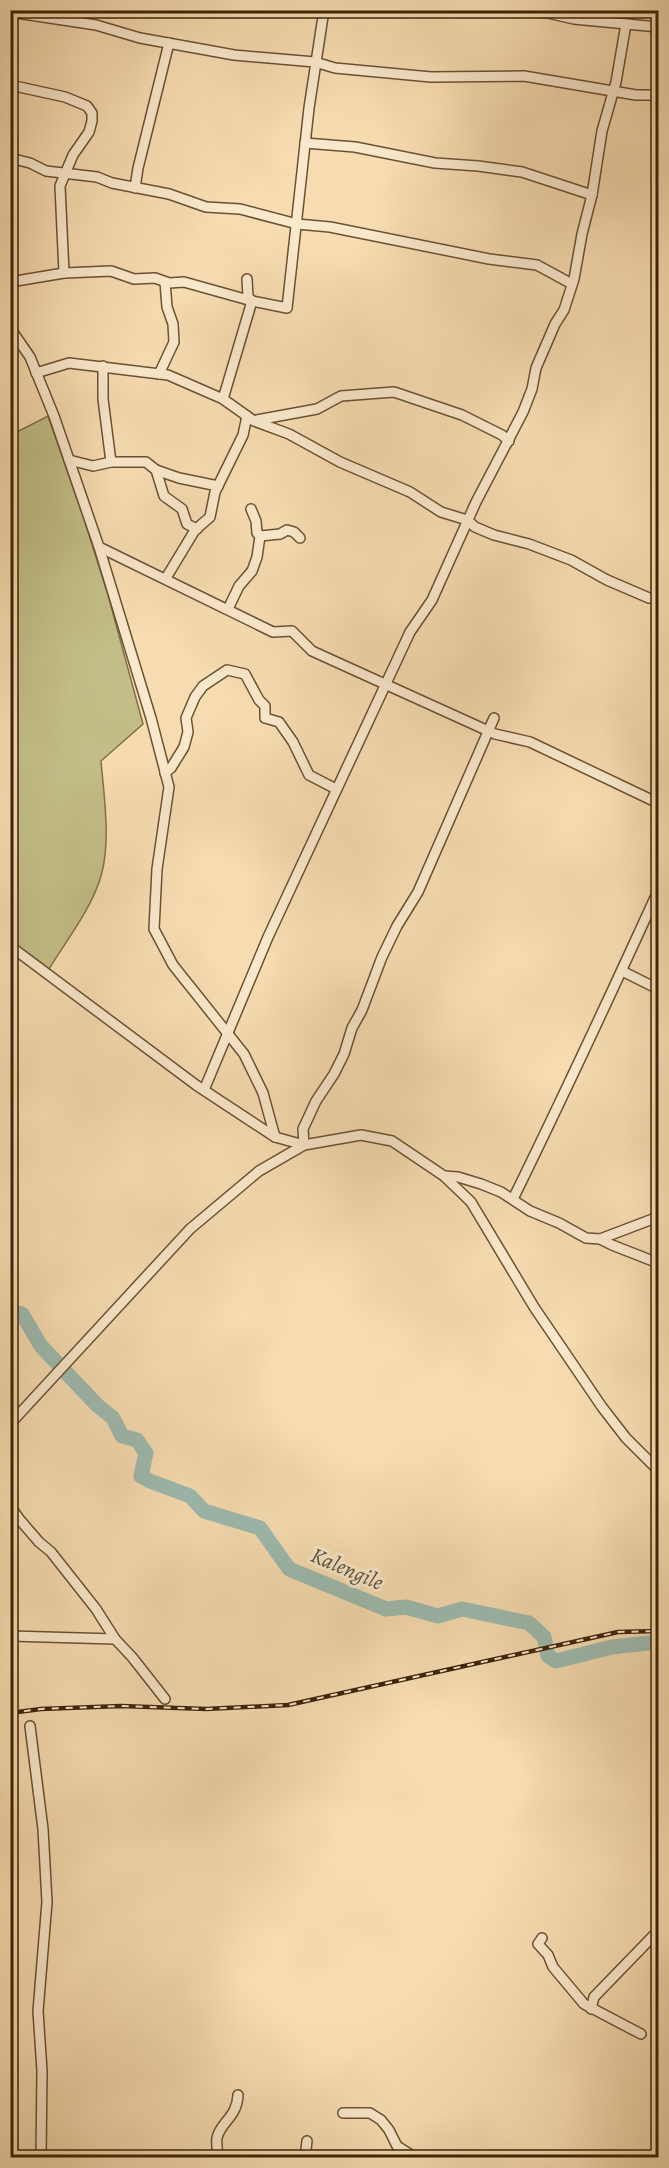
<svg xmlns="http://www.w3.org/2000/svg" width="669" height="2168" viewBox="0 0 669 2168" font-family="Alegreya,serif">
	<rect width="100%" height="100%" fill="#f7dcb1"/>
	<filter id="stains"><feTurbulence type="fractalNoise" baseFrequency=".00333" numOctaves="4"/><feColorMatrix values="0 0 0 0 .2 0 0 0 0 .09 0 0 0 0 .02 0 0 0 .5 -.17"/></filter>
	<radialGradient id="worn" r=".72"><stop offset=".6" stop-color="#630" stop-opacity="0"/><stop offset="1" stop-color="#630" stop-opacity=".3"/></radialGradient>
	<path fill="#c3be87" stroke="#807047" stroke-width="1.5" d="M48,416L84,519L108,595L143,724L101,761C104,796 111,842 101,876C92,908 66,941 49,969L10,940L11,435Z"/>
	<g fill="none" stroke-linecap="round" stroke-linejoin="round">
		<polyline stroke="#9dbbb0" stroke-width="15" points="10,1311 22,1314 41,1346 97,1405 113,1418 122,1436 137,1440 146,1453 141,1476 150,1481 190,1496 204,1511 260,1528 289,1569 386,1609 406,1607 438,1616 462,1609 529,1623 544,1637 548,1656 556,1661 612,1647 658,1642"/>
		<g stroke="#6b5132" stroke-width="12">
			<g id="minor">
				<polyline points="503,10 548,13 574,19 658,27"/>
				<polyline points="10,12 96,25 140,38 201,49 234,55 315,62 335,68 431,77 524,76 636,95 658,95"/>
				<polyline points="10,85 65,97 87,106 92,113 92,121 89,132 73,155 60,186 64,273 10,282"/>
				<polyline points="305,143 355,147 435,163 478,166 522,172 592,195"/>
				<polyline points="10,158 30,163 46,171 97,177 112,183 169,194 206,207 240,209 297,224 330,227 489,259 537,265 572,284"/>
				<polyline points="135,188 138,168 169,43"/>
				<polyline points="64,273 111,271 134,279 155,278 169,283 184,282 252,301"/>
				<polyline points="247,279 248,297 252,301"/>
				<polyline points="10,328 30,357 54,416 99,547 151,718 169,787 157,869 154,929 173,965 244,1054 263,1093 275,1137"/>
				<polyline points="36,373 69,363 168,375 223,399 254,421 289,434 340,462 410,492 441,512 467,520 475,527 494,535 529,544 571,560 607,580 649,598"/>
				<polyline points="159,374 174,342 173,324 167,307 165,282"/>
				<polyline points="223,399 252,301 287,308 309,108 324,10"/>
				<polyline points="257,420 317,409 341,396 394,392 462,415 502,435 509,441"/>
				<polyline points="69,460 93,466 111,462 103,399 103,366"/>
				<polyline points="111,462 146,462 156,470 164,496 182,509 187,524 197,529"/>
				<polyline points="156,470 179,478 218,486"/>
				<polyline points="251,509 256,521 257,533 260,536 280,534 287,530 294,532 300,538"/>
				<polyline points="99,547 273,632 292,631 312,651 495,734 530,742 658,803"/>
				<polyline points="166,578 195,530 210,517 215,492 243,435 247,416"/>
				<polyline points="228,609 239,586 252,571 257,557 260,536"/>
				<polyline points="165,773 171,768 184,747 188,732 186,718 195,697 203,686 227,670 245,674 259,700 265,706 265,718 279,722 293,742 309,775 336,789"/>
				<polyline points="10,946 196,1085 275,1137 304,1145 303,1129 316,1101 334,1074 344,1054 352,1028 362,1010 382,957 397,926 418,892 494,718"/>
				<polyline points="622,971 658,989"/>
				<polyline points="204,1090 268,937 410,632 432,600 476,502 523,412 532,389 536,368 555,324 564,310 574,279 582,234 592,195 602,131 616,82 626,24"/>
				<polyline points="444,1176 458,1177 481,1184 501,1192 530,1211 559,1223 586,1238 600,1239 612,1245 658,1263"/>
				<path d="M513,1199C563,1097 611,994 658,891"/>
				<polyline points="600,1239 658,1217"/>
				<polyline points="10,1424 190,1229 259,1171 304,1145 361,1135 392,1141 444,1176 471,1202 534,1307 602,1407 626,1438 658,1470"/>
				<polyline points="10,1506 20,1520 39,1542 51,1552 96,1609 115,1639 132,1657 165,1699"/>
				<polyline points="10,1636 115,1639"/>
				<polyline points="30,1726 43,1829 47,1902 38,2011 42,2071 41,2158"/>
				<polyline points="542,1938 538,1944 548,1955 553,1967 584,2004 641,2034"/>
				<polyline points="591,2009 594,1997 658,1931"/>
				<polyline points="343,2113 370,2113 381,2120 389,2130 397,2146 416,2158"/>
				<path d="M218,2158C218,2152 216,2144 217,2138C220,2122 237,2118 238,2095"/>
				<polyline points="305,2158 307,2141"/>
			</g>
		</g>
		<use href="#minor" stroke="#fae8cc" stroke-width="9"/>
		<g stroke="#3c2307" stroke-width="4.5">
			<polyline id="rail" points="10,1713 41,1709 121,1706 206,1709 288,1705 618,1632 658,1631"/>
		</g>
		<use href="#rail" stroke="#fae8cc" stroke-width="2" stroke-dasharray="7" stroke-linecap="butt"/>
	</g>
	<g text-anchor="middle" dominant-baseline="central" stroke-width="6" stroke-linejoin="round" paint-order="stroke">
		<g font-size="22" font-style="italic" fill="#59513a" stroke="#fae8cc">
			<text transform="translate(347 1569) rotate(23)">Kalengile</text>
		</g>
	</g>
	<rect width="669" height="2168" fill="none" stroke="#f7dcb1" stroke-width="36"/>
	<rect x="12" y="12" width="645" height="2144" fill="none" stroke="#3c2307" stroke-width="3"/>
	<rect x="18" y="18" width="633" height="2132" fill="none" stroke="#3c2307" stroke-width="1.5"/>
	<rect width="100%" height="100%" filter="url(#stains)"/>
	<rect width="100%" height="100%" fill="url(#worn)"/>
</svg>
